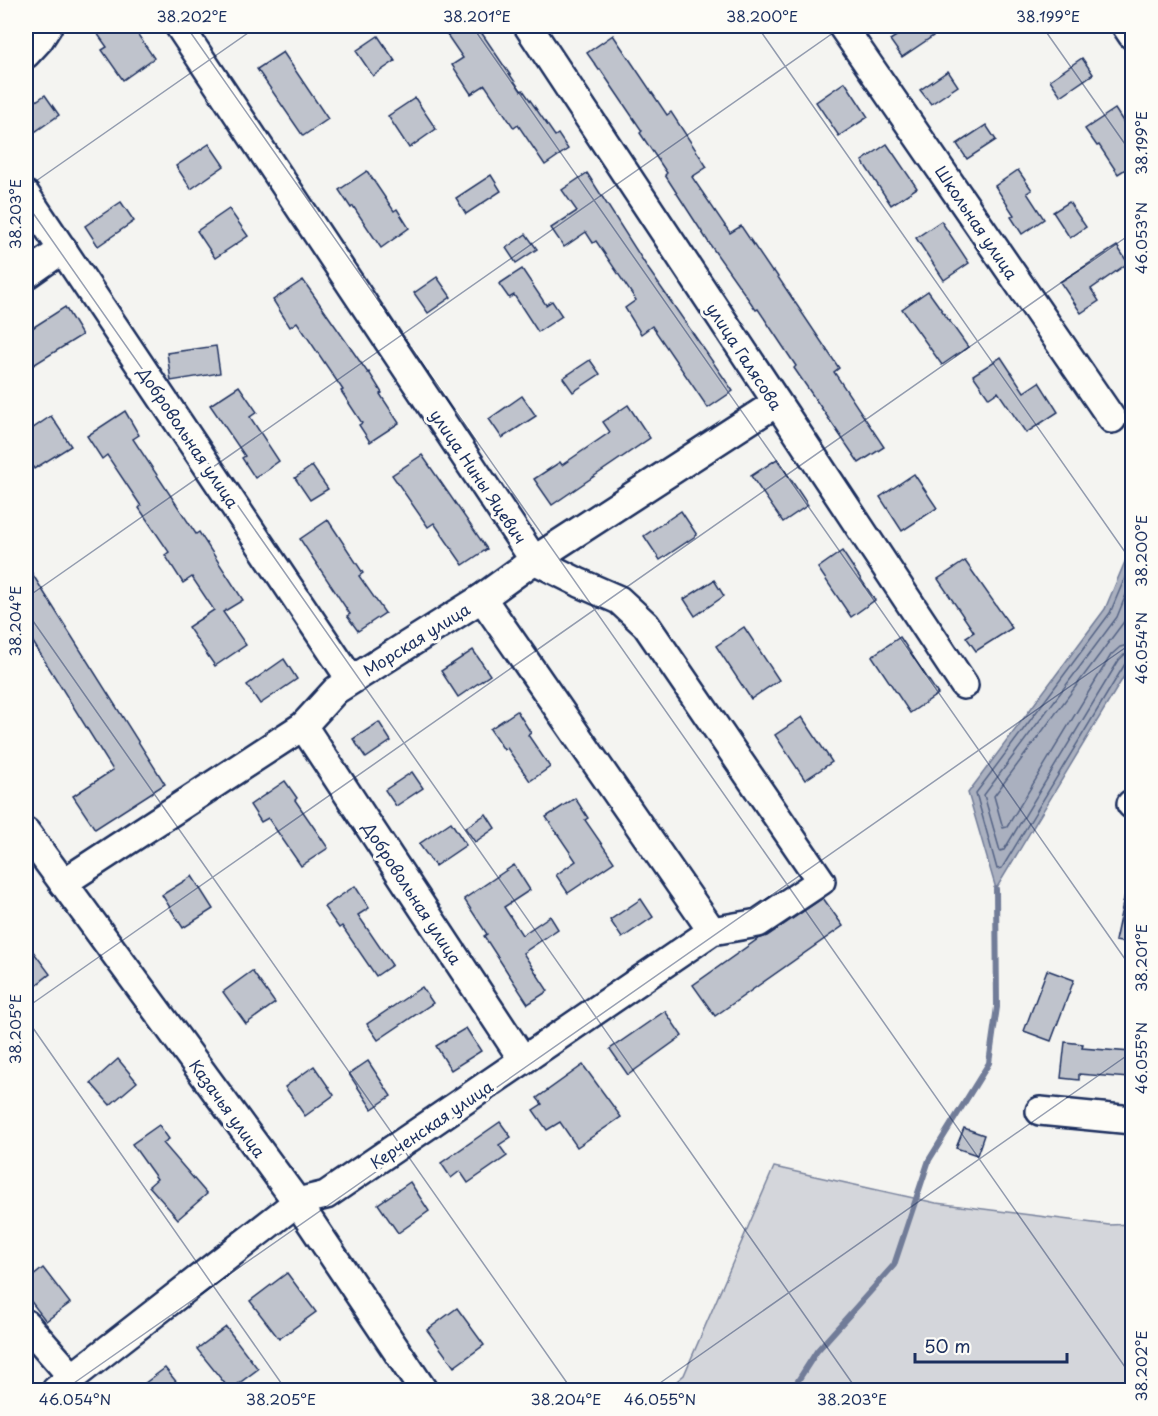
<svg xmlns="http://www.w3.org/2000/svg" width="1158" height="1416" viewBox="0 0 1158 1416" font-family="'Playpen Sans',sans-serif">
	<rect width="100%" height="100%" fill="#f4f4f1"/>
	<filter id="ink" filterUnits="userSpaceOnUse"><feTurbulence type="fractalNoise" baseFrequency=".0167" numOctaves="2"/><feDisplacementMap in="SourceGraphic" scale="12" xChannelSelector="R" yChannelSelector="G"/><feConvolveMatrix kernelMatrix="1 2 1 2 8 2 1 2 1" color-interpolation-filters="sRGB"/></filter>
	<g filter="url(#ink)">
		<polygon fill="#d4d6db" stroke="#78829c" stroke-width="1.5" points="774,1167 936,1203 1109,1225 1132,1224 1132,1390 666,1390 684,1375"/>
		<polygon fill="#aab0bf" stroke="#717c98" stroke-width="1.5" points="1132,545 1132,663 996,889 968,793 1105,609"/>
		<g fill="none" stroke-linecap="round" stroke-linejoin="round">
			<g stroke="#546385" stroke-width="1.5">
				<polyline points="1132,561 1110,613 976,793 997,869 1002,868 1125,664 1132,661"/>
				<polyline points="1132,580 1117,617 984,795 1000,851 1004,850 1119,660 1124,655 1132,653"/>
				<polyline points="1132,603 1123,623 994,796 1003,828 1007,827 1111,655 1120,647 1132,644"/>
			</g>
			<polyline stroke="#717c98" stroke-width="6" points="792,1390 817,1351 894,1265 929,1160 989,1063 997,1007 996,889"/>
		</g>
		<g fill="#bfc3cc" stroke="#1b2f5e" stroke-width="1.5">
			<polygon points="92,26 132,26 154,58 123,80 102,50 107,47"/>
			<polygon points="441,26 477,26 521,91 523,90 555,136 558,134 568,149 545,165 518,125 514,128 485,85 471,94 452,65 463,58"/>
			<polygon points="912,26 926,26 933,36 902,57 890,40"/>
			<polygon points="613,35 667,115 671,112 707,167 692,177 730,233 741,226 772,272 774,271 839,368 834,372 884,447 859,463 794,368 796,366 758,309 756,310 711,246 665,175 667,173 640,133 642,131 600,69 599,70 587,53"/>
			<polygon points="378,36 395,61 373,76 356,51"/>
			<polygon points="283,52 328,119 303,136 257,69"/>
			<polygon points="1082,58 1093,74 1061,96 1050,80"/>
			<polygon points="948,71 958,86 931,104 920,90"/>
			<polygon points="845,82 868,117 839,136 816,102"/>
			<polygon points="45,95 59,115 26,138 26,108"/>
			<polygon points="415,98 436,129 409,148 388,116"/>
			<polygon points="1115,109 1132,135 1132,165 1118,174 1099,145 1097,146 1085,129"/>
			<polygon points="986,125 996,140 967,159 957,144"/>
			<polygon points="209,144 224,166 191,189 176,166"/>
			<polygon points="887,144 917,188 891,205 862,161"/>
			<polygon points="1018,170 1032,190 1027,193 1044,219 1022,234 1011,217 1014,215 995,186"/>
			<polygon points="367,171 394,211 397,209 409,228 381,248 353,206 351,208 339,190"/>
			<polygon points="587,173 649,270 733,391 708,408 652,326 641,334 625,308 636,300 596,241 593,243 586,232 564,247 551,228 577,211 562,190"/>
			<polygon points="491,175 501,191 466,214 456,198"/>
			<polygon points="121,202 134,221 98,246 85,226"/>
			<polygon points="1069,202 1086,227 1070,238 1053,212"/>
			<polygon points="229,209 248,236 215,258 197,231"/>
			<polygon points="941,221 969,263 944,280 916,238"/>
			<polygon points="526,234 537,249 516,263 506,248"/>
			<polygon points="1117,246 1128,263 1091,289 1099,301 1081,313 1060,282"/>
			<polygon points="522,269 546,305 552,301 562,316 538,332 514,295 509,298 499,284"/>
			<polygon points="437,277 451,297 428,313 414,293"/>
			<polygon points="303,280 368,373 369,372 382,393 380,394 399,423 370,442 359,425 362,423 341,391 343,390 297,322 290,327 273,300"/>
			<polygon points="928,291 968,347 942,365 902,309"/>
			<polygon points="65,307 82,335 32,366 26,356 26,332"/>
			<polygon points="216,346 220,373 171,381 167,353"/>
			<polygon points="1001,357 1024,392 1039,382 1058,412 1026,433 998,392 989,398 973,375"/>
			<polygon points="590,360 600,374 573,392 563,378"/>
			<polygon points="239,386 257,412 250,417 279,461 255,478 242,458 245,456 210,405"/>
			<polygon points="522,396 536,416 502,438 489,419"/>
			<polygon points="628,405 650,438 552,505 534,479 560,462 562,465 610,432 603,422"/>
			<polygon points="125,411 139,435 133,439 196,534 199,532 243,600 223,612 246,645 215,666 188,627 214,610 192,577 183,583 165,555 169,552 139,508 141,506 107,455 102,459 87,436"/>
			<polygon points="51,416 71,446 34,469 26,456 26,433"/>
			<polygon points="422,455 487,549 463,565 434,523 428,527 392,475"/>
			<polygon points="777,459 808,505 783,522 751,476"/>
			<polygon points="312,466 328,489 310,500 295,478"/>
			<polygon points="914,474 937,508 902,531 880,497"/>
			<polygon points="681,511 697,535 660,560 644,536"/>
			<polygon points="328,520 363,573 359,576 385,613 358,631 347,616 350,614 300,539"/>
			<polygon points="842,551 875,600 851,617 818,568"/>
			<polygon points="965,561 1012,628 976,651 966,637 974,632 938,579"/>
			<polygon points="26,564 165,784 95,829 73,796 113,770 26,631"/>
			<polygon points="714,580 724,596 695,616 684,599"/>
			<polygon points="744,627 779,680 751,699 716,646"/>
			<polygon points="900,637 938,694 910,713 872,656"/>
			<polygon points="473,650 490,675 458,697 441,671"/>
			<polygon points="284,659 297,679 260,704 247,685"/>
			<polygon points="517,711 531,733 528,735 550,767 530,781 507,748 504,750 490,729"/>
			<polygon points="802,717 832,762 805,780 775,735"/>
			<polygon points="379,722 391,741 366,758 353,739"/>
			<polygon points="412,772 423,788 396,806 385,790"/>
			<polygon points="285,781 297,798 295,800 328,848 301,866 268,818 261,822 250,805"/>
			<polygon points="575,798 588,818 585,820 614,862 568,893 556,875 576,861 546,817"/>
			<polygon points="486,814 495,828 475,842 465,828"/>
			<polygon points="451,822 466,845 435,866 419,844"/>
			<polygon points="514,865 530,890 504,907 522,935 550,916 558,929 523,953 548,991 528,1004 484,936 487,934 464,899"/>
			<polygon points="192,876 213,909 183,928 162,895"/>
			<polygon points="355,886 369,908 358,915 392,965 376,976 342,926 339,928 324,907"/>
			<polygon points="1125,894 1132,894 1132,944 1115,941"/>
			<polygon points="823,898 843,926 715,1016 693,985 758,939 767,936"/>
			<polygon points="641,899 653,917 622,938 610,920"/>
			<polygon points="26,942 50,974 26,993"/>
			<polygon points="1047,970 1074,980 1051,1041 1024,1031"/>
			<polygon points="252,971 275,1003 246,1024 223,992"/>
			<polygon points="422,987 433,1003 378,1040 367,1024"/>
			<polygon points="665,1011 682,1036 628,1075 610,1049"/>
			<polygon points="466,1028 481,1051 451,1070 436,1046"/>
			<polygon points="1065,1042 1083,1044 1082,1048 1131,1052 1129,1078 1079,1074 1079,1080 1061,1078"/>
			<polygon points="118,1059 137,1082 110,1105 91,1083"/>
			<polygon points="368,1061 391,1096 372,1109 349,1074"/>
			<polygon points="583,1065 621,1117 577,1147 560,1122 547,1130 533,1110 542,1104 537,1098"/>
			<polygon points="314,1066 334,1095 305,1116 285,1087"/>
			<polygon points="500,1122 511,1137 499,1145 507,1156 468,1183 460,1171 451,1178 441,1163"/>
			<polygon points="159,1125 169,1139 163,1143 207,1194 178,1219 149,1186 157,1179 132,1144"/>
			<polygon points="964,1128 984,1135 977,1155 956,1148"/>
			<polygon points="410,1182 429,1211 398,1233 378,1204"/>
			<polygon points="43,1268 70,1303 46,1321 26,1295 26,1282"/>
			<polygon points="287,1273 316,1312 279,1339 250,1301"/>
			<polygon points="457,1308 484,1345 454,1367 427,1330"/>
			<polygon points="226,1327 258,1369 230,1390 197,1349"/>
			<polygon points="165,1368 183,1390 136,1390"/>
		</g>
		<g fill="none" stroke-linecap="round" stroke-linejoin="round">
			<g stroke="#1b2f5e" stroke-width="32">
				<g id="minor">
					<polyline points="528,26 964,685"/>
					<polyline points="842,26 1112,419"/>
					<polyline points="1126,26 1132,35"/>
					<polyline points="26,54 39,40 48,26"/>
					<polyline points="26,195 351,680"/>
					<polyline points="26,275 63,249"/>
					<polyline points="482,598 712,931"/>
					<polyline points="303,726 523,1060"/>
					<polyline points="1131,804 1132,805"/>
					<polyline points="26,832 297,1202 423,1390"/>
					<polyline points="63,883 303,726 336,690 482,598 534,560 776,403"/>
					<polyline points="1040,1111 1132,1120"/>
					<polyline points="26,1324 73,1378"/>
					<polyline points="56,1390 297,1202 326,1195 712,931 758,923 821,881 646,625 619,600 580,583 534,560 179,26"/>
				</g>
			</g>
			<use href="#minor" stroke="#fdfcf7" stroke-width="27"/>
		</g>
	</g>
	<path fill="none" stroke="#1b2f5e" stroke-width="1.5" stroke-opacity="0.45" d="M186,26L1132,1377M472,26L1132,969M757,26L1132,562M1042,26L1132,154M26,188L258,26M26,203L857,1390M26,598L843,26M26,611L572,1390M26,1008L1132,233M26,1018L286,1390M64,1390L1132,643M650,1390L1132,1052"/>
	<g text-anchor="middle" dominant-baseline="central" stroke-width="6" stroke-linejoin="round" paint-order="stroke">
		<g font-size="16" fill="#1b2f5e" stroke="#fdfcf7">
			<text transform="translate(977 222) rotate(56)">Школьная улица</text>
			<text transform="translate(745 356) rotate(57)">улица Галясова</text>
			<text transform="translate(189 437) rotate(56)">Добровольная улица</text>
			<text transform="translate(479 476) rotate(56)">улица Нины Яцевич</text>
			<text transform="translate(416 639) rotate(-32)">Морская улица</text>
			<text transform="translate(413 893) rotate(57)">Добровольная улица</text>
			<text transform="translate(228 1108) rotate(54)">Казачья улица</text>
			<text transform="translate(431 1124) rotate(-34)">Керченская улица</text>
		</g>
	</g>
	<rect width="1158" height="1416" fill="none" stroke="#fdfcf7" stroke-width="66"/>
	<path d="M915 1353v9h152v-9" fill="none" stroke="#1b2f5e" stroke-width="3"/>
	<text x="924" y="1353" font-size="18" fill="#1b2f5e" stroke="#fdfcf7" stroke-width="4.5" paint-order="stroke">50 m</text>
	<rect x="33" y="33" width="1092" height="1350" fill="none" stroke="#1b2f5e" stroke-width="2"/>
	<g font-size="15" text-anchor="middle" fill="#1b2f5e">
		<text x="192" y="22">38.202°E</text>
		<text x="477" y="22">38.201°E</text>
		<text x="762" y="22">38.200°E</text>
		<text x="1048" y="22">38.199°E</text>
		<text transform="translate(1142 143) rotate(-90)" y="5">38.199°E</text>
		<text transform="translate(16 214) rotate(-90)" y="5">38.203°E</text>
		<text transform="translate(1142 238) rotate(-90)" y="5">46.053°N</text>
		<text transform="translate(1142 551) rotate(-90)" y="5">38.200°E</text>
		<text transform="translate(16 621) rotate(-90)" y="5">38.204°E</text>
		<text transform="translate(1142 648) rotate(-90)" y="5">46.054°N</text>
		<text transform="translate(1142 958) rotate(-90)" y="5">38.201°E</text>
		<text transform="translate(16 1029) rotate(-90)" y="5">38.205°E</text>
		<text transform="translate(1142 1058) rotate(-90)" y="5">46.055°N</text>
		<text transform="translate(1142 1366) rotate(-90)" y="5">38.202°E</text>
		<text x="75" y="1405">46.054°N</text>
		<text x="281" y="1405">38.205°E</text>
		<text x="566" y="1405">38.204°E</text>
		<text x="660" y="1405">46.055°N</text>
		<text x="852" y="1405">38.203°E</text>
	</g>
</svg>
